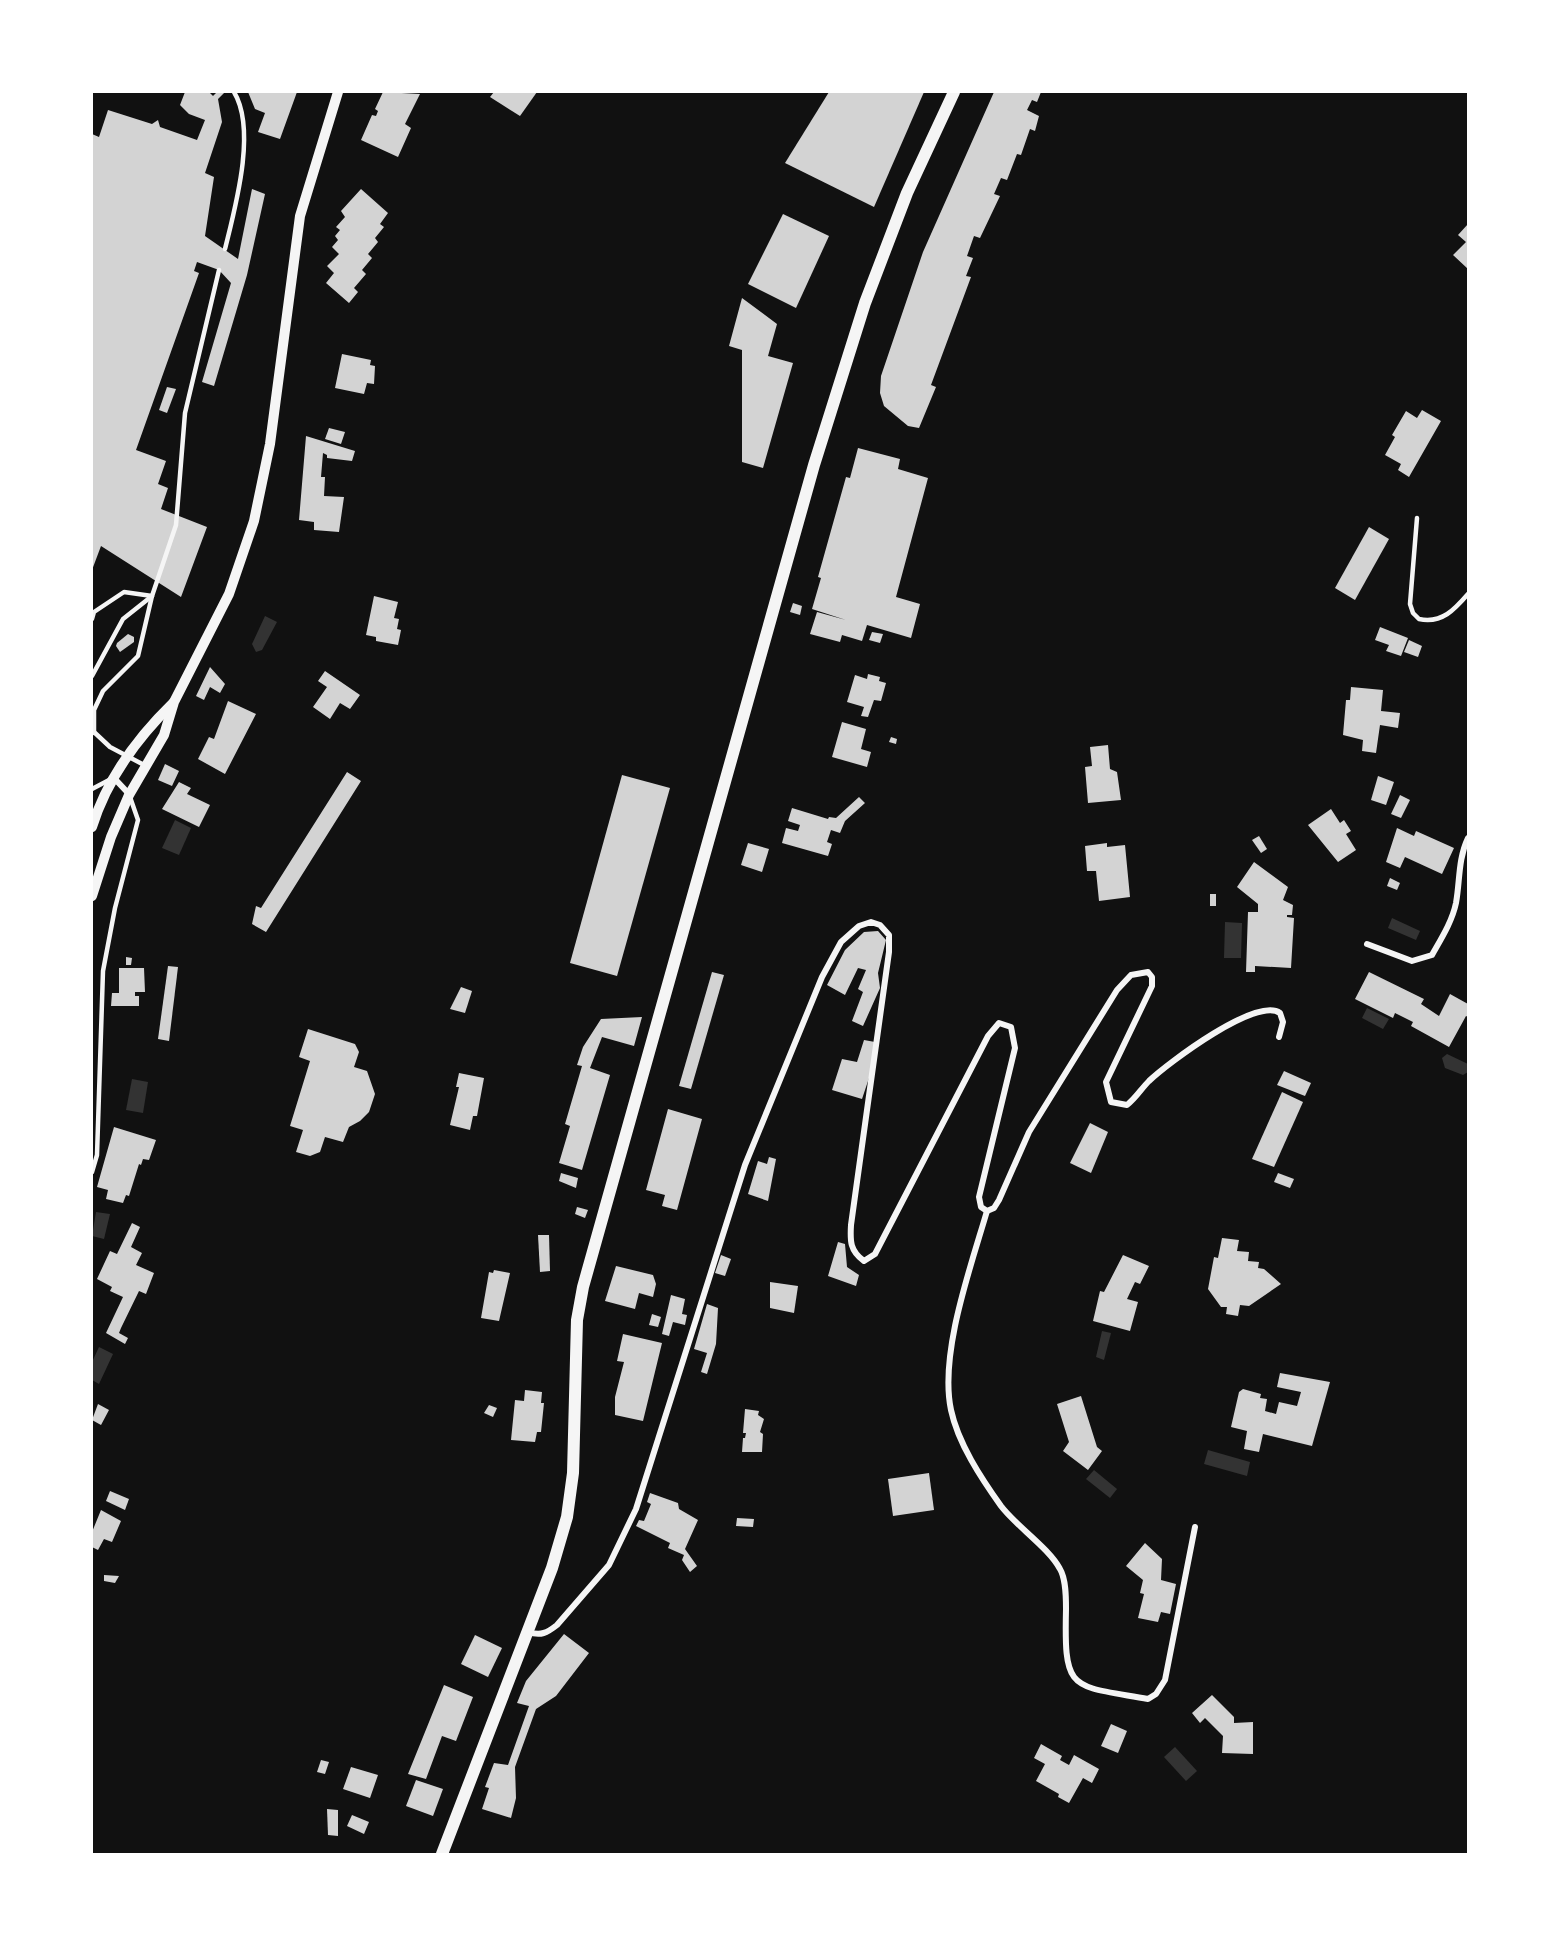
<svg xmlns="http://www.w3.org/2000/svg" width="1560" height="1946" viewBox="0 0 1560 1946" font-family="'Archivo Narrow',sans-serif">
	<rect width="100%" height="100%" fill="#111"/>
	<g fill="#333">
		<polygon points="265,616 277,622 262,650 256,652 252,644"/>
		<polygon points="175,820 191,828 179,855 162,848"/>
		<polygon points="1392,918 1420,931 1416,940 1388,928"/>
		<polygon points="1225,922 1242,923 1241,958 1224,958"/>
		<polygon points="1367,1008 1389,1019 1383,1029 1362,1018"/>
		<polygon points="1447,1054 1468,1064 1468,1072 1463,1075 1445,1068 1442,1058"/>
		<polygon points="132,1079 148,1082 143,1113 126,1110"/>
		<polygon points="96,1212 110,1214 104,1239 92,1236"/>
		<polygon points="1102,1331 1111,1333 1104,1360 1096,1357"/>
		<polygon points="99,1347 113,1354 99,1384 92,1380 92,1362"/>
		<polygon points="1208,1450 1250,1462 1247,1476 1204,1464"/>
		<polygon points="1094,1470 1117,1489 1110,1498 1086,1479"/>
		<polygon points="1175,1747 1197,1771 1186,1781 1164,1757"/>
	</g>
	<g fill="#d3d3d3">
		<polygon points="185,92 209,92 213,96 217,92 225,92 218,99 222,122 205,173 214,177 205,236 238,259 252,189 265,194 247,275 214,386 202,382 231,283 219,270 197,262 194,271 199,273 136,450 166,461 158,484 168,488 161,509 207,527 181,597 101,546 92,570 92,134 99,137 108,110 152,124 158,120 160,127 197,140 205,120 189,114 180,105"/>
		<polygon points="248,92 297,92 280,139 258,132 265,113 255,109"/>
		<polygon points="383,92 420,94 405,124 411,128 398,157 361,140 372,115 376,116 378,111 375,109"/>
		<polygon points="494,92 537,92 520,116 490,97"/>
		<polygon points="829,92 924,92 874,207 785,163"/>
		<polygon points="994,92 1041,92 1037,102 1032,100 1027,110 1039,116 1035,131 1030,129 1021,155 1017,154 1007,180 1001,178 994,194 1000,196 980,238 974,236 967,256 973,258 966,276 971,277 931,385 936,387 919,428 908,426 884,406 880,393 881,376 923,252"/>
		<polygon points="361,189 388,213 380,224 384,227 375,238 378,242 368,254 372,258 362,270 366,274 354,288 358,292 349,303 326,283 334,273 327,266 339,254 332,247 338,240 335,236 340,230 336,227 345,217 341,211"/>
		<polygon points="783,214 829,236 796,308 748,284"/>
		<polygon points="1468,224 1468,269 1453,255 1466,242 1458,235"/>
		<polygon points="742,298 777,324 768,356 793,363 763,468 742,462 742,350 729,346"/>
		<polygon points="342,354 371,360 370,365 375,366 374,384 367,383 364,394 335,388"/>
		<polygon points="167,387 176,389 167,413 159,410"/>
		<polygon points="1422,410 1441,421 1409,477 1398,470 1401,464 1385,455 1395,437 1392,435 1406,411 1417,418"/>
		<polygon points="329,428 345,432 341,444 325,439"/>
		<polygon points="306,436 355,451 352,461 327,458 327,455 323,453 321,477 325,477 324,496 344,497 339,532 314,530 314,522 299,520"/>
		<polygon points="858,448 900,459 898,469 928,478 896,597 920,604 911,638 867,625 862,641 842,635 840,642 810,634 817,612 846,620 812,609 821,578 818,577 846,477 850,478"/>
		<polygon points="1369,527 1389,539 1355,600 1335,588"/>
		<polygon points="374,596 398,602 394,618 399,619 397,629 401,630 398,645 376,641 376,637 366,635"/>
		<polygon points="793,603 802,606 800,615 790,612"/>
		<polygon points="1380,627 1408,638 1401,656 1386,651 1389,645 1375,640"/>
		<polygon points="872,632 883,634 880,643 869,640"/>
		<polygon points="128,634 134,637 134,642 120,652 116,646 117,643"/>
		<polygon points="1409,640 1422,646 1418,657 1404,652"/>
		<polygon points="210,667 225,684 220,693 210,687 204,700 196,696"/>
		<polygon points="325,671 360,695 350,709 340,703 330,719 313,707 327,687 318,681"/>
		<polygon points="868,674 880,677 879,681 886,683 881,701 874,700 868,717 861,716 864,707 847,702 855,675 867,679"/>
		<polygon points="1351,687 1383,690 1381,711 1400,713 1398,728 1380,725 1376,753 1362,751 1363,740 1343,735 1346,700 1350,700"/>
		<polygon points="228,701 256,714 225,774 198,759 209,737 214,739"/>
		<polygon points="842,722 866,729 861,749 871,752 867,767 832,757"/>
		<polygon points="891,737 897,739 896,744 889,742"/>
		<polygon points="1108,745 1110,769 1117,772 1121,800 1088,803 1085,767 1092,766 1090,747"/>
		<polygon points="165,764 179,771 172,786 158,780"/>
		<polygon points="347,772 361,781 266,932 252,924 256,906 261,908"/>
		<polygon points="622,775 670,788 617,976 570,963"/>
		<polygon points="1378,776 1394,782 1386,805 1371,800"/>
		<polygon points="179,782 191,788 187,794 210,805 199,827 162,809"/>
		<polygon points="1400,795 1410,800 1401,818 1391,814"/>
		<polygon points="859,797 865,803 845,821 840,833 831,830 827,842 832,844 828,856 782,843 786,828 798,831 800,825 788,821 792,808 828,819 829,817 836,818"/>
		<polygon points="1331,809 1340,823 1344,820 1351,831 1346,834 1356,850 1338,862 1308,825"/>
		<polygon points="1397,828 1414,836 1416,831 1454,848 1442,874 1405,857 1400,868 1386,862"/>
		<polygon points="1259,836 1267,849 1261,853 1252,840"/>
		<polygon points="748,843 769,849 762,872 741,865"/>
		<polygon points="1107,843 1107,847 1125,845 1130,897 1099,901 1096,871 1087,871 1085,846"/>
		<polygon points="1254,862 1288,887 1283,900 1293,905 1292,915 1287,915 1287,917 1294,918 1291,968 1255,966 1255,972 1246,972 1248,912 1258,912 1258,904 1237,887"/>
		<polygon points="1390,878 1400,883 1397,890 1387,886"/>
		<rect x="1210" y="894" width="6" height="12"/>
		<polygon points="878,931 886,940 878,973 880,988 863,1026 852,1021 863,992 858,989 866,970 858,968 845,995 827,985 845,950 864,932"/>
		<polygon points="126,957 132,958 131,965 126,965"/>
		<polygon points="168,966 178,967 169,1041 158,1039"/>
		<polygon points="119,968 144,968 145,992 135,992 135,996 139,996 139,1006 111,1006 112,993 119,993"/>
		<polygon points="712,972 724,975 691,1089 679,1086"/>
		<polygon points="1369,972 1424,999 1421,1004 1439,1016 1450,994 1468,1004 1468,1017 1466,1016 1449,1047 1411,1026 1413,1022 1395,1013 1393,1018 1355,999"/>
		<polygon points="461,987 472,991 465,1013 450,1009"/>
		<polygon points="642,1017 634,1046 602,1037 590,1068 610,1075 582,1170 559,1163 570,1126 565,1124 582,1066 577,1065 583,1047 601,1019"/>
		<polygon points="308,1029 355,1044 359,1052 354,1067 367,1071 375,1094 369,1112 360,1121 349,1127 343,1142 325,1137 320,1152 310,1156 296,1152 303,1130 290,1126 310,1061 299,1057"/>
		<polygon points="864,1040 875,1042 871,1072 862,1099 832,1090 842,1059 857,1062"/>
		<polygon points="1284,1071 1311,1083 1305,1096 1277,1085"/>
		<polygon points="459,1073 484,1078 477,1116 473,1116 470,1130 450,1125 459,1087 456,1087"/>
		<polygon points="1282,1092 1303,1102 1274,1167 1252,1159"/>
		<polygon points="668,1109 702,1119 677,1210 662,1206 665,1195 646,1190"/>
		<polygon points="1090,1123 1108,1132 1091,1173 1070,1163"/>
		<polygon points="114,1127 156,1140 149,1160 143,1159 141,1165 139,1164 129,1196 126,1195 123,1203 106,1199 108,1190 97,1187"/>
		<polygon points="769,1157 776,1159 768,1201 748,1194 758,1161 767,1164"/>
		<polygon points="561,1173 578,1178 576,1188 559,1181"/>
		<polygon points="1278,1173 1294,1179 1290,1188 1274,1182"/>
		<polygon points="577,1207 588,1210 585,1218 575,1214"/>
		<polygon points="132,1223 140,1227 131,1247 142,1253 136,1265 154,1273 146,1294 139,1291 121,1328 119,1333 128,1338 125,1344 106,1333 123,1297 110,1291 112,1287 97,1279 110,1251 117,1254"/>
		<polygon points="538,1235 549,1235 550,1271 540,1272"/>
		<polygon points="1222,1238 1239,1240 1237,1251 1249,1252 1248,1261 1259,1262 1258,1268 1264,1269 1281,1284 1249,1306 1240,1305 1238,1316 1226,1314 1227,1307 1221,1307 1208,1289 1214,1257 1218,1258"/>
		<polygon points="838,1242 845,1244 847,1267 859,1275 856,1286 828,1276"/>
		<polygon points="721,1255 731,1259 725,1276 715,1273"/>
		<polygon points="1123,1255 1149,1266 1140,1284 1135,1282 1127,1299 1138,1302 1130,1331 1093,1321 1100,1291 1104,1292"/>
		<polygon points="616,1266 653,1275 656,1284 653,1297 639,1293 635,1309 605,1301"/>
		<polygon points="494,1270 510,1273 499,1321 481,1318 489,1272 493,1273"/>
		<polygon points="770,1282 798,1286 794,1313 770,1308"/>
		<polygon points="671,1295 685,1299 682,1314 687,1315 685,1325 673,1322 669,1336 662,1334"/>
		<polygon points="707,1304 718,1308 716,1344 707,1374 701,1372 707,1353 694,1349"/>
		<polygon points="652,1314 661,1317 658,1327 649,1325"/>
		<polygon points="623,1334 662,1343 643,1421 615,1415 615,1397 624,1362 617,1361"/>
		<polygon points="1280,1373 1330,1382 1312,1446 1263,1434 1259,1452 1244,1449 1247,1431 1231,1427 1239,1392 1243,1389 1261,1394 1260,1398 1267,1399 1265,1411 1276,1414 1279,1402 1297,1406 1301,1392 1277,1387"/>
		<polygon points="525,1390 542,1392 541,1403 544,1403 541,1432 537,1432 535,1442 511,1440 515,1400 524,1401"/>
		<polygon points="1081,1396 1097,1447 1102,1451 1088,1470 1063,1451 1069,1442 1057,1404"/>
		<polygon points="98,1404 109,1410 101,1425 92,1420"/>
		<polygon points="489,1405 497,1408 493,1417 484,1413"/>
		<polygon points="745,1409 759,1411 758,1415 764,1419 760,1432 763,1434 762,1452 742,1452 743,1438 745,1438 746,1433 743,1433"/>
		<polygon points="929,1473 934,1510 893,1516 888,1479"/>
		<polygon points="110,1491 129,1499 125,1510 106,1501"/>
		<polygon points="650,1493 678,1503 679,1509 698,1520 685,1549 697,1566 690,1572 682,1560 684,1555 668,1548 670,1543 636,1526 639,1520 644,1521 651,1504 647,1502"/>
		<polygon points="101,1510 121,1521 112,1542 104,1539 98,1550 92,1547 92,1532"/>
		<polygon points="737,1518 754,1519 753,1527 736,1526"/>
		<polygon points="1145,1543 1162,1559 1161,1580 1176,1584 1170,1614 1161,1612 1158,1622 1138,1618 1144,1594 1140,1593 1143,1580 1126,1566"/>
		<polygon points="104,1575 119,1576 115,1583 104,1581"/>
		<polygon points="564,1634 589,1653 556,1696 536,1709 515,1767 516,1798 511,1818 482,1809 489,1788 485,1787 494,1763 508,1765 529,1706 517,1703 526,1681"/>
		<polygon points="475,1635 502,1648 488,1677 461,1664"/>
		<polygon points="444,1685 473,1697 456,1741 442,1736 426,1779 408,1774"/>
		<polygon points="1212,1695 1234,1717 1234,1723 1253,1722 1253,1754 1222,1753 1223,1736 1205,1718 1200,1723 1192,1713"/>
		<polygon points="1111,1724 1127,1731 1118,1753 1101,1746"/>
		<polygon points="1041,1744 1062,1756 1060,1760 1069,1765 1074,1755 1099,1769 1092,1783 1083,1778 1069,1803 1058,1797 1059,1794 1036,1781 1045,1764 1034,1758"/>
		<polygon points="321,1760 329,1762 325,1774 317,1772"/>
		<polygon points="351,1767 378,1775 370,1798 343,1789"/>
		<polygon points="416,1780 443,1789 433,1816 406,1806"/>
		<polygon points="327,1809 338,1810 338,1836 328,1835"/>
		<polygon points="352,1815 369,1822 364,1834 347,1826"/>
	</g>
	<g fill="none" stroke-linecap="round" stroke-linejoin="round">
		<g stroke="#f5f5f5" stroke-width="4.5">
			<path d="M225,249C235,208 257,130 234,92"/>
			<path d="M1417,518L1410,604L1413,613L1419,619C1442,624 1455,609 1468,594"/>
			<polyline points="92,619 94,612 124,592 152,596"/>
			<polyline points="92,676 123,619 152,596"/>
			<polyline points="94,732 110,747 146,766"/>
			<polyline points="94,733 94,710 103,691 138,656 152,596 176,525 185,413 219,270"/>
			<polyline points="92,789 111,779"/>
			<polyline points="92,1172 97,1155 103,971 115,908 138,820 130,797"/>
		</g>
		<g stroke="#f5f5f5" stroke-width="6">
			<polyline points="114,778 129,794"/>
			<path d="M1367,944L1412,961L1432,955C1441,939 1452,922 1456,903C1460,881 1458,859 1468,838"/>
			<path d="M987,1211C971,1266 939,1354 951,1410C958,1443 981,1478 1001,1506C1016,1526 1049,1548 1060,1569C1066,1579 1066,1597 1066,1609C1064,1693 1070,1685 1148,1699L1156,1694L1165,1680L1195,1527"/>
			<path d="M528,1632C541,1636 547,1633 557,1625L609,1565L636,1509L745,1165L822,977L841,942L859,926L871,922L880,925L889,935V952L851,1225C850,1241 850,1251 864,1261L875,1254L988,1036L999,1023L1011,1027L1015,1048L979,1197L981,1207L987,1211L994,1208L999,1200L1029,1132L1117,990L1131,975L1148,972L1152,977V986L1106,1082L1111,1102L1127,1105C1136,1098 1141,1089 1149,1081C1168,1063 1257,996 1280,1013L1283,1022L1279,1037"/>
		</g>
		<g stroke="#f5f5f5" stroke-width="10">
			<path d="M92,827C107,779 137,738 173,703"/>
			<polyline points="92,896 111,837 129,795 164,735 174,702 229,594 254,521 270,444 300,216 338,92"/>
		</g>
		<polyline stroke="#f5f5f5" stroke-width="12" points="442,1854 552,1568 567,1517 573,1473 577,1320 583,1287 814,465 865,303 907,193 954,92"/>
	</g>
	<rect width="1560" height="1946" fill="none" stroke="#ffffff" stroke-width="186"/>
</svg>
